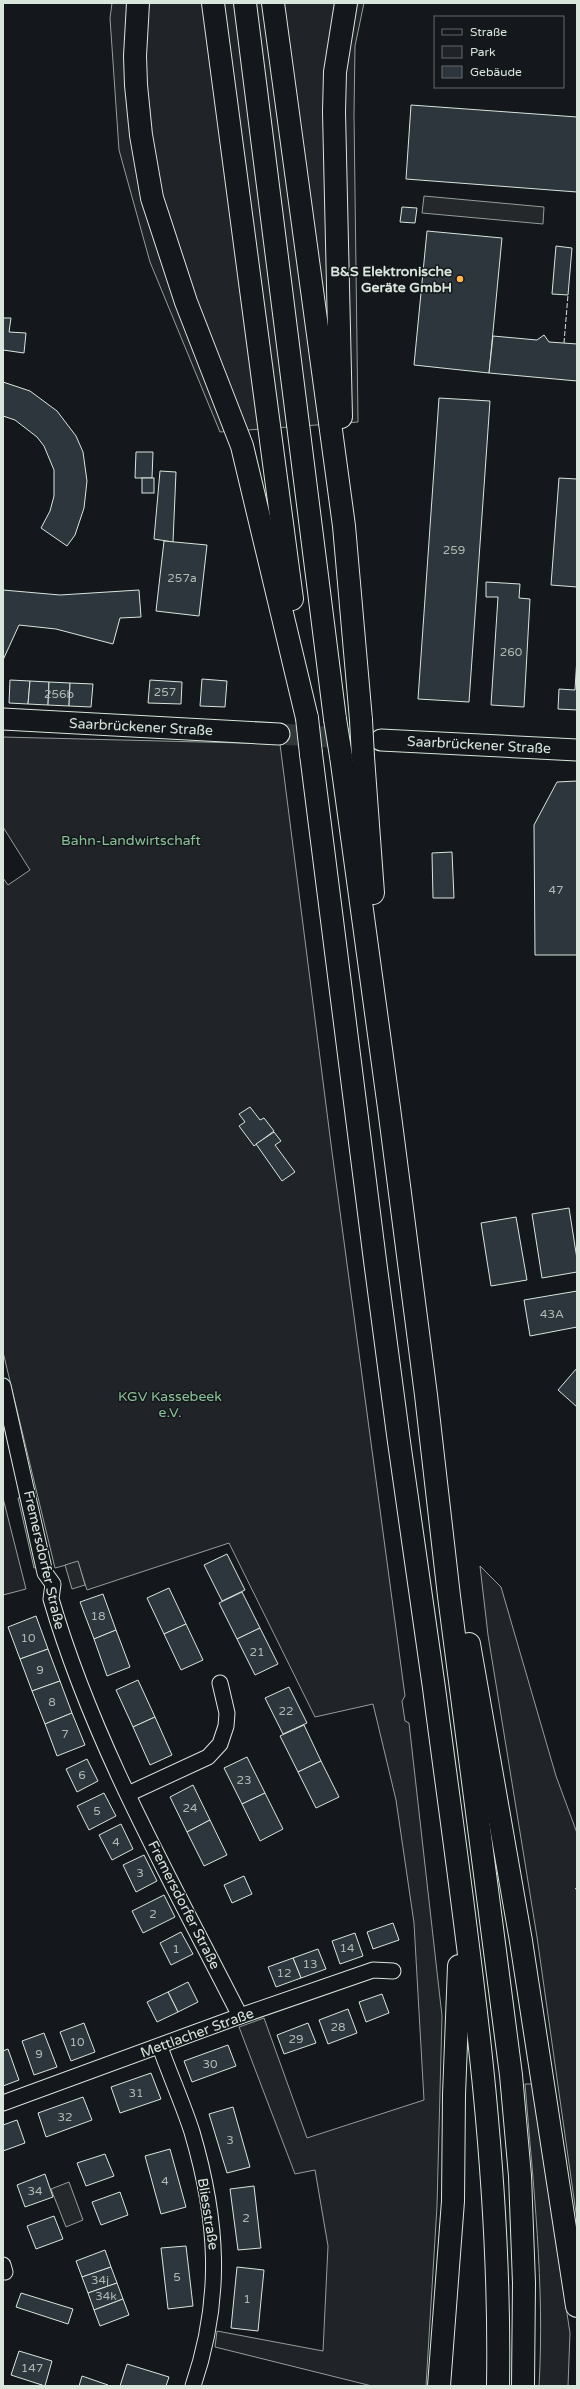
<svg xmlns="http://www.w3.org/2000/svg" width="580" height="2389" viewBox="0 0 580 2389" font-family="'Varela Round',sans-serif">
	<rect width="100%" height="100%" fill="#14181c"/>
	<g fill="#202428" stroke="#939e99">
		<polygon points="112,3 364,3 355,46 354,114 358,422 220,432 150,262 119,150 110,18"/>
		<polygon points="3,737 280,744 332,1152 405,1696 402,1701 405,1721 409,1723 442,2016 437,2206 426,2386 372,2386 215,2347 217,2331 323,2351 328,2246 315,2170 295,2174 239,2027 264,2018 307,2138 424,2100 414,1923 396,1800 373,1704 315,1717 229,1543 87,1590 78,1562 55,1568 3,1352 3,878 8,885 30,870 3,827"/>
		<polygon points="3,1498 26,1589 3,1595"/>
		<polygon points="480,1566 501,1587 556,1776 577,1833 577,2220 537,1937 488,1635"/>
		<path d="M525,2084H532L570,2333L568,2386H539C545,2285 533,2184 525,2084Z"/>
	</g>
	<g fill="#24282b" stroke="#939e99">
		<polygon points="424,196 544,207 543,224 422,213"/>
		<polygon points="23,1497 40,1567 34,1568 18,1498"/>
		<polygon points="78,1561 85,1585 72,1589 65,1565"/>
		<polygon points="69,2182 83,2220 66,2227 51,2189"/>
	</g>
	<g fill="#2c363c" stroke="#d8e6dc">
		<polygon points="411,105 577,117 577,192 406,179"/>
		<polygon points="402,207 417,208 415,223 400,222"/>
		<polygon points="427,231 502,238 489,373 414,365"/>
		<polygon points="556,246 572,248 568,295 552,294"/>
		<polygon points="3,318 11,318 9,332 26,333 24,353 3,350"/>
		<polygon points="544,335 549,342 577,344 577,381 489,373 493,336 537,340"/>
		<polygon points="3,382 30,391 57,411 76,436 83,452 87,481 84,508 75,535 67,546 41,528 50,511 54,496 54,470 44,446 37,437 15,420 3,416"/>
		<polygon points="439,398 490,401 469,702 418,699"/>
		<polygon points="136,452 153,452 152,478 135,478"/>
		<polygon points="160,471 176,472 173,542 154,539"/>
		<rect x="142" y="478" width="12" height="15"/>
		<polygon points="559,478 577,479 577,587 551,585"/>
		<polygon points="164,541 207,545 199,616 156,611"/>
		<polygon points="486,582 520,584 519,598 530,599 524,707 491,705 498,597 486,597"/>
		<polygon points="3,590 60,595 139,590 141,617 120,618 113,644 56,629 19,625 3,660"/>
		<polygon points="577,657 577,710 558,709 559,689 575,690"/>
		<polygon points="202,679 227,681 225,707 200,706"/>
		<polygon points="10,680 30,681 28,704 9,703"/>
		<polygon points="150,680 182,682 181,704 148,703"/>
		<polygon points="30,681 49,682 48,705 28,704"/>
		<polygon points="49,682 70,683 69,706 48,705"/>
		<polygon points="70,683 93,684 91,707 69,706"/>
		<polygon points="577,781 577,955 535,955 534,825 557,782"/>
		<polygon points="452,852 454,898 433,898 432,853"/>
		<polygon points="250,1107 260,1120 264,1118 274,1131 254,1146 239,1126 245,1122 239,1114"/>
		<polygon points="274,1132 281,1141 275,1145 295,1172 282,1181 256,1144"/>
		<polygon points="569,1208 577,1259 577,1272 542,1278 532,1214"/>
		<polygon points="516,1217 527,1280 491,1286 481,1223"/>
		<polygon points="577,1291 577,1327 530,1336 524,1300"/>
		<polygon points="577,1368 577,1407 558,1390"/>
		<polygon points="227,1554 245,1590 222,1601 204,1565"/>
		<polygon points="169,1588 186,1624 164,1634 147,1598"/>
		<polygon points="242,1592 260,1628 237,1639 219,1603"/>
		<polygon points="103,1594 116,1630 94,1639 80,1602"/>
		<polygon points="36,1616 48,1649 20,1659 8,1627"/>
		<polygon points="186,1624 203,1660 181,1670 164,1634"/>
		<polygon points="260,1628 278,1664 255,1675 237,1639"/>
		<polygon points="116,1630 130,1667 107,1676 94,1639"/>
		<polygon points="48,1649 60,1681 32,1691 20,1659"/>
		<polygon points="138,1680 155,1717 133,1727 116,1690"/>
		<polygon points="60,1681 72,1713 45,1724 32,1691"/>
		<polygon points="289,1687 307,1723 283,1734 265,1698"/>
		<polygon points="72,1713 85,1745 57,1756 45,1724"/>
		<polygon points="155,1717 172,1755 150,1765 133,1727"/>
		<polygon points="304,1725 321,1761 298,1772 280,1736"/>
		<polygon points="247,1757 265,1793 242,1804 224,1768"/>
		<polygon points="87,1759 98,1781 77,1792 66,1769"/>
		<polygon points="321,1761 339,1797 316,1808 298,1772"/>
		<polygon points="193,1785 210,1820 187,1832 170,1797"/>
		<polygon points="104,1793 116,1816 89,1830 77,1806"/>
		<polygon points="265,1793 283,1829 260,1841 242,1804"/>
		<polygon points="210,1820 227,1855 204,1866 187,1832"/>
		<polygon points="121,1824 133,1849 112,1860 99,1835"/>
		<polygon points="144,1855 157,1881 136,1892 123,1865"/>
		<polygon points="244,1876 252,1894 232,1903 224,1885"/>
		<polygon points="164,1895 175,1917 143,1933 132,1911"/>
		<polygon points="393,1923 399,1940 373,1949 367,1932"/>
		<polygon points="181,1932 193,1954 171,1965 160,1943"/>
		<polygon points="355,1933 363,1956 340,1964 332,1941"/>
		<polygon points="318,1949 326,1969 301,1978 293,1958"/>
		<polygon points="293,1958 301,1978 276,1987 268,1967"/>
		<polygon points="188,1982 198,2002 178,2012 168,1992"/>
		<polygon points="168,1992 178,2012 157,2022 147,2002"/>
		<polygon points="382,1994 389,2013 366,2022 359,2002"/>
		<polygon points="348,2009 357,2033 328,2044 319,2020"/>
		<polygon points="84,2023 95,2052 71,2061 60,2032"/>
		<polygon points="308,2023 316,2043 284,2054 277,2035"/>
		<polygon points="44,2033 57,2067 34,2075 22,2041"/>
		<polygon points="228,2045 236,2066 192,2082 184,2061"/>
		<polygon points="8,2049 19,2080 3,2086 3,2051"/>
		<polygon points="151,2073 161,2099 120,2113 111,2087"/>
		<polygon points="83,2097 92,2120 46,2137 38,2113"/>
		<polygon points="233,2107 250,2167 227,2173 209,2114"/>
		<polygon points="17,2120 25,2143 3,2151 3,2125"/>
		<polygon points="170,2149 186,2207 161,2214 145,2156"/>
		<polygon points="105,2154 114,2176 86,2186 77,2163"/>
		<polygon points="45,2174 53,2197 25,2207 17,2185"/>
		<polygon points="254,2186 261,2248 238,2250 230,2189"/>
		<polygon points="120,2192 128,2215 101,2225 92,2202"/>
		<polygon points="54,2216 63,2239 36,2249 27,2226"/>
		<polygon points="186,2246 193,2306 168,2309 161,2248"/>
		<polygon points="105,2250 111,2267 82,2277 76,2261"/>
		<polygon points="111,2267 117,2283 88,2293 82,2277"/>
		<polygon points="237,2267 264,2270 258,2331 231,2328"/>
		<polygon points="117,2283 123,2299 94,2310 88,2293"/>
		<polygon points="21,2293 73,2309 68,2324 16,2307"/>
		<polygon points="123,2299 129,2315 100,2326 94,2310"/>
		<polygon points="19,2351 52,2361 45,2386 11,2375"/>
		<polygon points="127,2364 169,2377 166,2386 120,2386"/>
		<polygon points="82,2376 108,2385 108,2386 79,2386"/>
	</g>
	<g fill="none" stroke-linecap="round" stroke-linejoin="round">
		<polyline stroke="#313739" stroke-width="21" stroke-dasharray="21 10" stroke-linecap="butt" points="279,734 379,740"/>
		<g stroke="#d8e6dc" stroke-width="17">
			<g id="street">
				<path d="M3,1386L45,1573L53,1584L51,1599C94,1746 171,1880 240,2016"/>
				<polyline points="128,1794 208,1757 220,1744 226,1726 227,1713 220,1683"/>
				<path d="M160,2047C170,2075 183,2104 192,2132C218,2220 223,2298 193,2386"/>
				<polyline points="3,2103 240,2016 373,1970 393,1971"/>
				<polyline points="3,2265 5,2272"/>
			</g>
		</g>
		<g stroke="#d8e6dc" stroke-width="23">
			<g id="secondary">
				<polyline points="3,719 279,734"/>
				<polyline points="381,740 577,750"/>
			</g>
		</g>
		<g stroke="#d8e6dc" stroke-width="24">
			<g id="highway">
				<polyline points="138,3 135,56 136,85 141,135 152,198 186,302 242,446 307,718"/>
				<polyline points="213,3 292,599"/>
				<polyline points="245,3 335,719"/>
				<polyline points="273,3 344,526 361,720"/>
				<polyline points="341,417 334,112 335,72 346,3"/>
				<path d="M311,754C340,984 368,1213 399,1442C410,1524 423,1606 434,1688C464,1919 502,2152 498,2386"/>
				<polyline points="341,756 389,1108 426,1395 449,1596 511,2075 520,2176 524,2283 523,2386"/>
				<polyline points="363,757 373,893"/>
				<polyline points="469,1644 521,1941 577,2306"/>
				<polyline points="439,2386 453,2201 454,2095 459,1966"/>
			</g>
		</g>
		<use href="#street" stroke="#14181c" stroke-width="15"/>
		<use href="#secondary" stroke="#14181c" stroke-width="21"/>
		<use href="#highway" stroke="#14181c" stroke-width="22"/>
		<g stroke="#d8e6dc" stroke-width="24" stroke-linecap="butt">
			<g id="highway-bridge">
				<polyline points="307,718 311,754"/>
				<polyline points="335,719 341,756"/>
				<polyline points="361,720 363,757"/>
			</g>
		</g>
		<use href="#highway-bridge" stroke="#14181c" stroke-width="22"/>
		<g stroke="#d8e6dc" stroke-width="1" stroke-dasharray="5 2" stroke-linecap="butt">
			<polyline points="564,343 568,295"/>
			<polyline points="575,1889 577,1888"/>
		</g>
	</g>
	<circle fill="#ffb74d" stroke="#14181c" stroke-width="1.5" cx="460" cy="279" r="4"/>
	<g text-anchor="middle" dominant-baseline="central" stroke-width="3" stroke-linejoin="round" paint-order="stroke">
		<g font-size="12" fill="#adbab4">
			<text x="454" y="550">259</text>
			<text x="182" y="578">257a</text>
			<text x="511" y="652">260</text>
			<text x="165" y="692">257</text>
			<text x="59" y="694">256b</text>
			<text x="556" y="890">47</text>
			<text x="552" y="1314">43A</text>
			<text x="98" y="1616">18</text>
			<text x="28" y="1638">10</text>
			<text x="257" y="1652">21</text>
			<text x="40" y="1670">9</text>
			<text x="52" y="1702">8</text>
			<text x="286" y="1711">22</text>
			<text x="65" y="1734">7</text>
			<text x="82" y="1775">6</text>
			<text x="244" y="1780">23</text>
			<text x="190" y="1808">24</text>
			<text x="97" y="1811">5</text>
			<text x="116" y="1842">4</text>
			<text x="140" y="1873">3</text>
			<text x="153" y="1914">2</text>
			<text x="347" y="1948">14</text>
			<text x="176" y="1949">1</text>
			<text x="310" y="1964">13</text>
			<text x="284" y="1973">12</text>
			<text x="338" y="2027">28</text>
			<text x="296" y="2039">29</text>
			<text x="77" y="2042">10</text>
			<text x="39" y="2054">9</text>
			<text x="210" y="2064">30</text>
			<text x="136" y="2093">31</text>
			<text x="65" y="2117">32</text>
			<text x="230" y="2140">3</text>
			<text x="165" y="2181">4</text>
			<text x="35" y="2191">34</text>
			<text x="246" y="2218">2</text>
			<text x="177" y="2277">5</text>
			<text x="100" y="2280">34j</text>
			<text x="106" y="2296">34k</text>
			<text x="247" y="2299">1</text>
			<text x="32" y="2368">147</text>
		</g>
		<g font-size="14" font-weight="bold" fill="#d8e6dc" stroke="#14181c" text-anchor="end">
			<text x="452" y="271">B&amp;S Elektronische<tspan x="452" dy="16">Geräte GmbH</tspan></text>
		</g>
		<g font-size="14" fill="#d8e6dc" stroke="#14181c">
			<text transform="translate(141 727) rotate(3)">Saarbrückener Straße</text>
			<text transform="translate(479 745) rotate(3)">Saarbrückener Straße</text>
			<text transform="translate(44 1560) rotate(77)">Fremersdorfer Straße</text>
			<text transform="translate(184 1905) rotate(63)">Fremersdorfer Straße</text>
			<text transform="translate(197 2033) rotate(-20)">Mettlacher Straße</text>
			<text transform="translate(208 2214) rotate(81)">Bliesstraße</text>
		</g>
		<g font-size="14" fill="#8ac095" stroke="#14181c">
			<text x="131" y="840">Bahn-Landwirtschaft</text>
			<text x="170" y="1396">KGV Kassebeek<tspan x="170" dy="16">e.V.</tspan></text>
		</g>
	</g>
	<rect width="580" height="2389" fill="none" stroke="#d8e6dc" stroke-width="8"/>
	<rect x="434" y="16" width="130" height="72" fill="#14181c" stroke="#626a69"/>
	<rect x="442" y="29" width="20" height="6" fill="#14181c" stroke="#626a69"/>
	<text x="470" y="36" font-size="12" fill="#d8e6dc">Straße</text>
	<rect x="442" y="46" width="20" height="12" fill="#202428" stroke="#626a69"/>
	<text x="470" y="56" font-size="12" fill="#d8e6dc">Park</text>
	<rect x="442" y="66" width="20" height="12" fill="#2c363c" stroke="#626a69"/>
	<text x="470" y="76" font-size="12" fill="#d8e6dc">Gebäude</text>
</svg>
